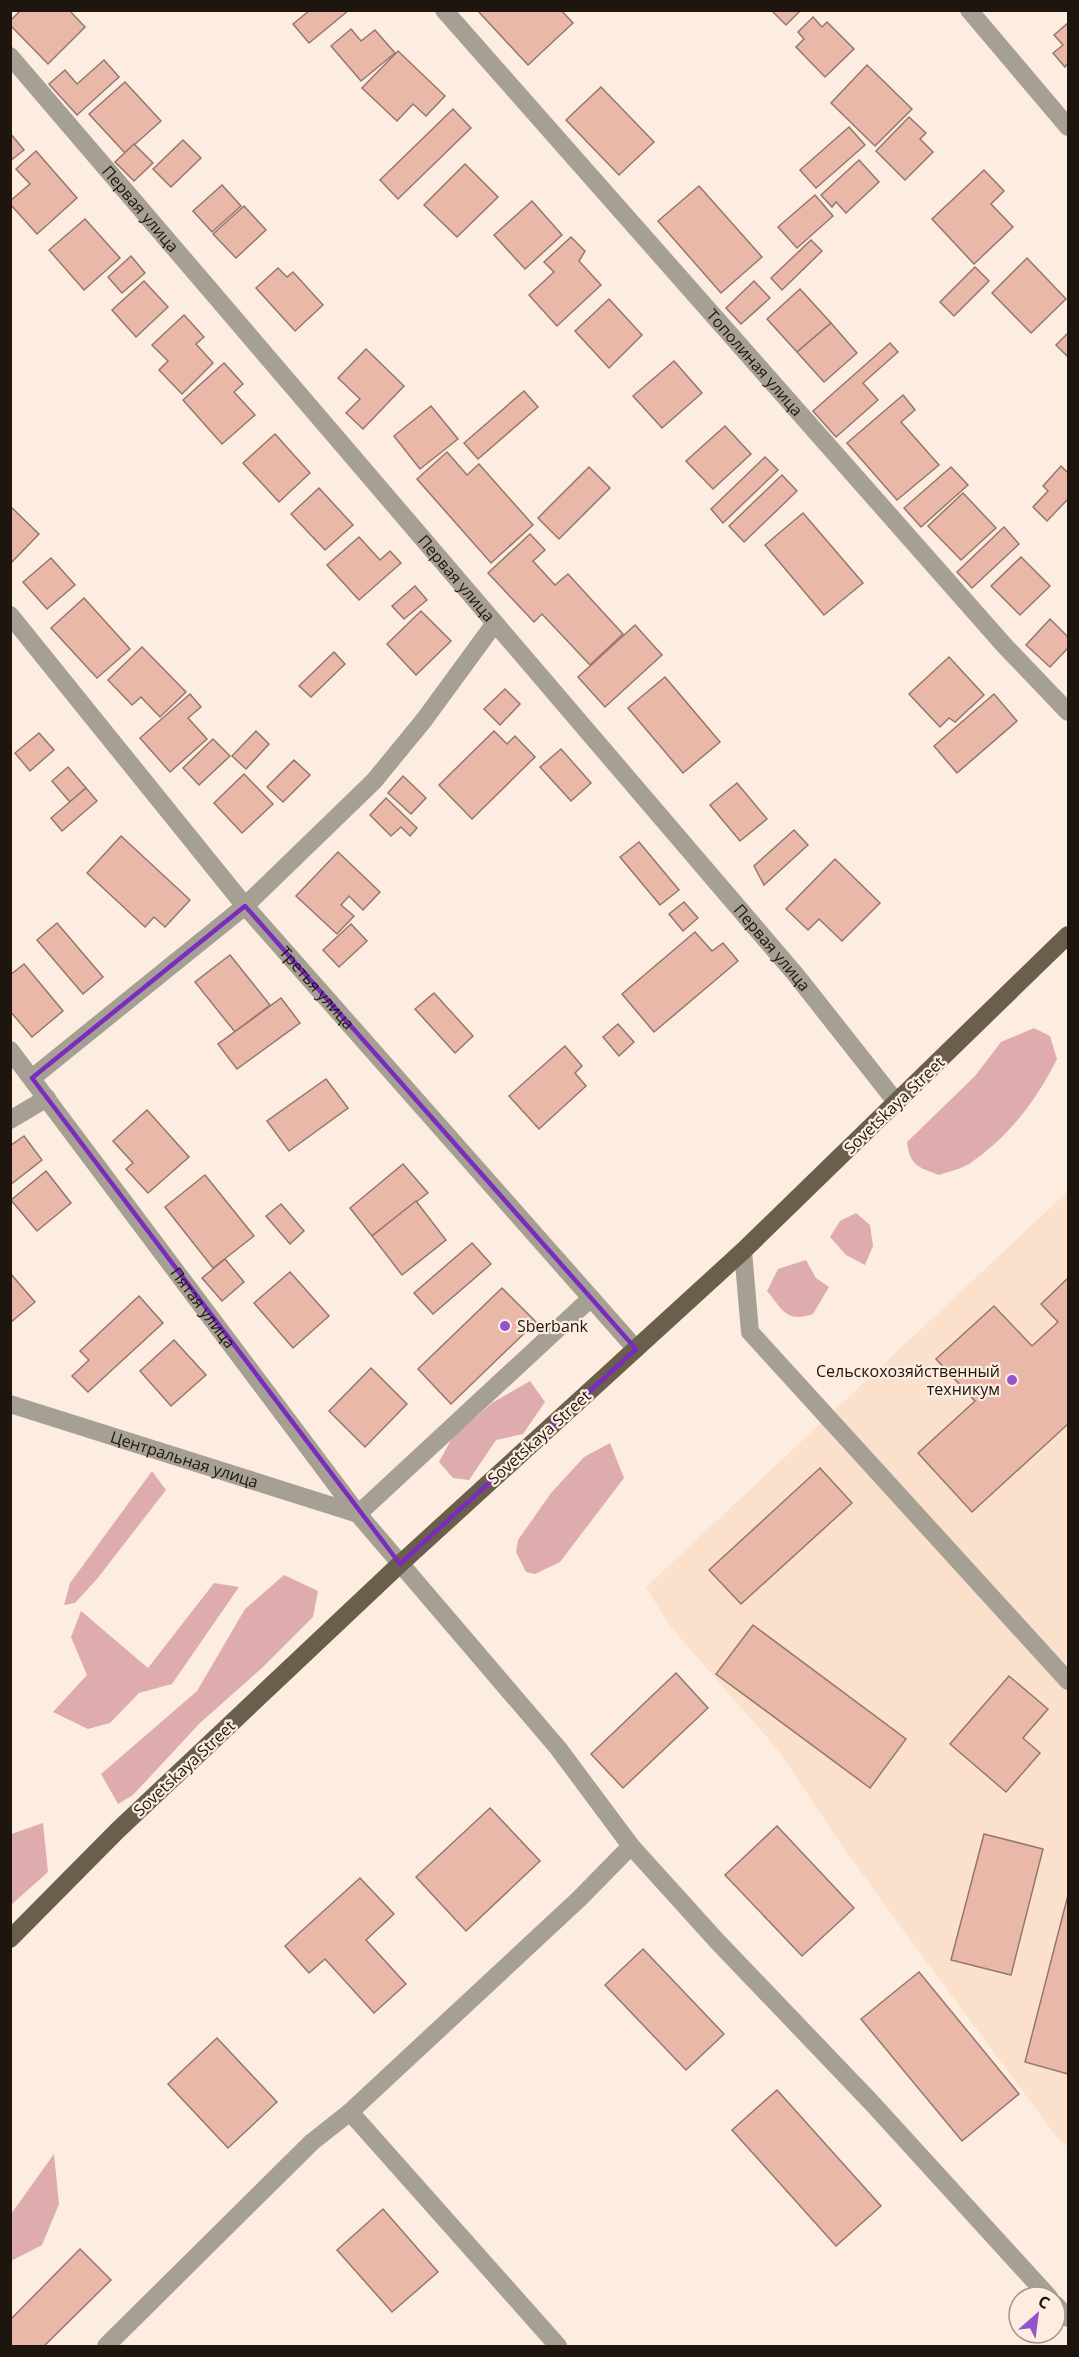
<svg xmlns="http://www.w3.org/2000/svg" width="1079" height="2357" viewBox="0 0 1079 2357" font-family="'Open Sans',sans-serif">
	<rect width="100%" height="100%" fill="#fcede0"/>
	<polygon fill="#fbe1cc" points="1068,1191 1068,2145 1059,2140 922,1956 847,1853 778,1750 669,1625 646,1587"/>
	<g fill="#dfacae">
		<path d="M1034,1028L1050,1036L1057,1059C1036,1101 1008,1138 969,1164C960,1169 948,1172 939,1175C918,1167 910,1166 907,1142L975,1076L1001,1042Z"/>
		<polygon points="856,1213 870,1225 873,1246 865,1265 846,1255 830,1237 840,1221"/>
		<path d="M806,1260L816,1278L829,1287L813,1314C786,1323 783,1310 767,1291L778,1269Z"/>
		<polygon points="530,1381 545,1402 523,1434 496,1440 469,1480 453,1478 439,1462 452,1438 492,1403"/>
		<polygon points="610,1443 624,1478 560,1562 535,1574 526,1572 516,1552 518,1540 551,1493 584,1457"/>
		<polygon points="152,1471 166,1490 97,1579 75,1603 64,1605 70,1583"/>
		<polygon points="284,1575 318,1591 313,1617 262,1668 200,1723 133,1795 118,1804 101,1774 197,1691 245,1609"/>
		<polygon points="214,1583 239,1587 172,1684 139,1693 110,1723 88,1729 53,1712 87,1675 71,1637 81,1611 148,1668"/>
		<polygon points="43,1823 48,1872 11,1905 11,1834"/>
		<polygon points="54,2154 59,2204 42,2245 11,2261 11,2214"/>
	</g>
	<g fill="#e9b8a8" stroke="#95776e" stroke-width="1.5">
		<polygon points="21,10 69,10 85,27 48,64 10,25 10,21"/>
		<polygon points="310,10 349,10 309,43 293,24"/>
		<polygon points="477,10 561,10 573,23 528,65"/>
		<polygon points="771,10 801,10 786,25"/>
		<polygon points="813,17 822,27 827,22 854,49 825,77 796,47 804,39 798,32"/>
		<polygon points="1068,23 1068,63 1065,67 1053,53 1063,45 1054,35"/>
		<polygon points="351,29 361,41 375,30 395,53 361,81 331,46"/>
		<polygon points="398,51 445,96 426,116 413,104 397,121 362,88"/>
		<polygon points="104,60 119,77 77,115 49,84 65,70 77,84"/>
		<polygon points="867,65 912,109 875,146 831,103"/>
		<polygon points="125,82 161,121 125,153 89,114"/>
		<polygon points="601,87 654,142 619,175 566,120"/>
		<polygon points="453,109 471,128 398,199 380,180"/>
		<polygon points="909,117 926,133 920,139 933,152 905,180 876,151"/>
		<polygon points="849,127 865,145 816,188 800,170"/>
		<polygon points="10,133 24,150 10,161"/>
		<polygon points="183,140 201,158 171,187 153,169"/>
		<polygon points="134,144 153,163 134,181 115,162"/>
		<polygon points="36,151 77,198 37,234 10,204 10,201 30,184 16,169"/>
		<polygon points="859,160 879,182 846,213 836,202 832,207 821,195"/>
		<polygon points="465,164 498,197 457,237 424,205"/>
		<polygon points="984,170 1004,191 991,204 1013,227 974,264 932,219"/>
		<polygon points="222,185 241,206 212,232 193,211"/>
		<polygon points="699,186 762,257 721,293 658,221"/>
		<polygon points="815,195 833,216 797,248 778,227"/>
		<polygon points="532,201 562,235 525,269 494,235"/>
		<polygon points="244,206 266,230 236,258 213,234"/>
		<polygon points="85,219 120,258 84,290 49,250"/>
		<polygon points="571,237 585,251 579,261 601,285 557,326 529,295 554,272 544,262"/>
		<polygon points="811,240 822,251 782,290 771,278"/>
		<polygon points="131,256 145,273 122,293 108,277"/>
		<polygon points="1027,258 1066,299 1031,333 992,293"/>
		<polygon points="975,267 989,281 954,316 940,302"/>
		<polygon points="278,268 287,277 293,272 323,305 295,331 256,288"/>
		<polygon points="144,281 168,307 136,337 112,310"/>
		<polygon points="754,281 770,298 741,324 726,308"/>
		<polygon points="800,289 831,323 797,352 767,319"/>
		<polygon points="609,299 642,335 609,368 575,331"/>
		<polygon points="184,315 204,337 196,344 213,363 182,394 159,370 168,361 152,345"/>
		<polygon points="831,323 857,353 824,382 797,352"/>
		<polygon points="1068,333 1068,357 1056,345"/>
		<polygon points="890,343 898,352 863,383 878,400 836,437 813,411"/>
		<polygon points="366,349 404,386 363,429 346,413 360,399 338,378"/>
		<polygon points="674,361 702,393 662,428 633,396"/>
		<polygon points="224,363 243,384 234,392 255,415 222,444 183,400"/>
		<polygon points="524,391 538,407 478,459 464,443"/>
		<polygon points="903,395 915,410 901,422 939,465 897,500 847,443"/>
		<polygon points="431,406 458,439 420,469 394,436"/>
		<polygon points="725,426 751,454 713,489 686,461"/>
		<polygon points="275,434 310,473 279,502 243,463"/>
		<polygon points="447,452 467,475 479,464 533,525 491,563 417,479"/>
		<polygon points="765,457 778,470 723,523 711,509"/>
		<polygon points="1061,466 1068,473 1068,499 1047,521 1033,507 1048,491 1043,486"/>
		<polygon points="589,467 610,488 559,539 538,518"/>
		<polygon points="951,467 968,485 921,527 904,508"/>
		<polygon points="782,475 797,491 744,542 729,526"/>
		<polygon points="319,488 353,525 325,550 291,514"/>
		<polygon points="963,493 996,528 961,560 928,526"/>
		<polygon points="10,506 39,534 11,563 10,563"/>
		<polygon points="803,513 863,583 824,615 765,545"/>
		<polygon points="1004,527 1019,544 972,588 957,572"/>
		<polygon points="530,534 545,550 533,561 555,585 568,574 623,634 590,665 542,614 534,622 488,573"/>
		<polygon points="359,537 380,560 390,551 401,563 359,600 327,565"/>
		<polygon points="1021,557 1050,586 1020,615 991,586"/>
		<polygon points="51,558 75,585 47,609 23,582"/>
		<polygon points="415,586 427,600 404,619 392,606"/>
		<polygon points="84,598 130,649 97,678 51,628"/>
		<polygon points="421,611 451,641 416,675 387,644"/>
		<polygon points="1050,619 1068,637 1068,648 1050,667 1026,645"/>
		<polygon points="635,625 662,655 605,707 578,677"/>
		<polygon points="142,647 186,692 160,717 141,697 132,705 108,680"/>
		<polygon points="334,652 345,664 311,697 299,686"/>
		<polygon points="949,657 984,695 955,722 949,718 940,727 909,694"/>
		<polygon points="665,677 720,742 683,773 628,708"/>
		<polygon points="505,689 520,704 500,725 484,709"/>
		<polygon points="190,694 201,707 188,718 207,739 170,772 140,738"/>
		<polygon points="994,694 1017,721 957,773 934,746"/>
		<polygon points="256,731 269,744 246,769 232,756"/>
		<polygon points="494,731 507,744 515,736 535,757 472,819 439,785"/>
		<polygon points="39,733 54,750 30,771 15,753"/>
		<polygon points="213,739 230,756 199,785 183,768"/>
		<polygon points="561,749 591,783 571,801 540,767"/>
		<polygon points="294,760 310,775 283,802 267,787"/>
		<polygon points="68,767 86,788 70,802 52,781"/>
		<polygon points="244,774 273,804 242,833 214,803"/>
		<polygon points="403,776 426,798 411,814 388,793"/>
		<polygon points="737,783 767,819 740,841 710,805"/>
		<polygon points="86,788 97,801 62,831 51,818"/>
		<polygon points="386,798 417,828 410,836 401,827 391,836 370,815"/>
		<polygon points="794,830 808,845 764,885 754,866"/>
		<polygon points="121,836 190,900 165,927 154,917 145,927 87,873"/>
		<polygon points="639,842 679,890 660,905 620,857"/>
		<polygon points="338,852 380,892 363,910 349,896 341,905 354,916 337,934 296,896"/>
		<polygon points="835,859 880,903 842,941 819,919 808,930 786,909"/>
		<polygon points="684,902 698,918 683,931 669,914"/>
		<polygon points="57,923 103,977 83,994 37,940"/>
		<polygon points="351,924 367,941 339,967 323,950"/>
		<polygon points="695,932 712,951 723,943 738,961 654,1032 622,994"/>
		<polygon points="230,955 270,1005 235,1032 195,982"/>
		<polygon points="24,964 63,1011 32,1037 10,1011 10,975"/>
		<polygon points="434,993 473,1036 455,1053 415,1009"/>
		<polygon points="281,998 300,1023 237,1069 218,1044"/>
		<polygon points="618,1024 634,1042 619,1056 603,1037"/>
		<polygon points="565,1046 582,1066 575,1073 586,1086 539,1129 509,1096"/>
		<polygon points="326,1079 348,1108 289,1151 267,1121"/>
		<polygon points="147,1110 189,1157 148,1193 126,1169 133,1163 113,1141"/>
		<polygon points="24,1136 42,1160 10,1185 10,1146"/>
		<polygon points="403,1164 428,1193 372,1236 350,1208"/>
		<polygon points="46,1171 71,1203 37,1231 11,1200"/>
		<polygon points="205,1175 254,1236 213,1268 165,1207"/>
		<polygon points="416,1201 446,1240 402,1275 372,1236"/>
		<polygon points="281,1204 304,1231 290,1244 266,1216"/>
		<polygon points="472,1243 491,1264 433,1314 414,1293"/>
		<polygon points="225,1259 244,1282 222,1301 202,1278"/>
		<polygon points="290,1272 329,1316 293,1348 254,1303"/>
		<polygon points="10,1273 35,1302 10,1323"/>
		<polygon points="1068,1278 1068,1424 972,1512 918,1453 975,1401 936,1359 994,1306 1032,1346 1058,1322 1041,1304"/>
		<polygon points="502,1288 536,1322 451,1404 418,1369"/>
		<polygon points="139,1296 163,1323 88,1392 72,1376 89,1360 80,1351"/>
		<polygon points="174,1340 206,1375 171,1406 140,1371"/>
		<polygon points="371,1368 407,1404 365,1447 329,1411"/>
		<polygon points="820,1468 852,1503 741,1604 709,1570"/>
		<polygon points="753,1625 906,1739 870,1788 716,1674"/>
		<polygon points="676,1673 708,1708 623,1788 591,1754"/>
		<polygon points="1009,1676 1048,1709 1023,1738 1040,1753 1006,1792 950,1744"/>
		<polygon points="490,1808 540,1861 466,1931 416,1877"/>
		<polygon points="777,1826 854,1908 802,1956 725,1875"/>
		<polygon points="984,1834 1043,1849 1011,1975 951,1960"/>
		<polygon points="360,1878 394,1914 366,1940 406,1984 374,2013 325,1959 309,1973 285,1946"/>
		<polygon points="1068,1895 1068,2074 1025,2062"/>
		<polygon points="643,1949 724,2034 686,2070 605,1985"/>
		<polygon points="919,1972 1019,2094 962,2141 861,2019"/>
		<polygon points="217,2038 277,2102 228,2148 168,2084"/>
		<polygon points="777,2090 881,2206 836,2246 732,2130"/>
		<polygon points="383,2209 438,2272 392,2312 337,2250"/>
		<polygon points="80,2249 111,2280 44,2346 10,2346 10,2320"/>
	</g>
	<g fill="none" stroke-linecap="round" stroke-linejoin="round">
		<g stroke="#a6a094" stroke-width="18">
			<path id="s1" d="M444,10L1004,645L1068,712"/>
			<polyline points="969,10 1068,127"/>
			<path id="s2" d="M10,56L796,975L897,1103"/>
			<path id="s3" d="M10,615L245,906L636,1349"/>
			<path id="s4" d="M10,1050L358,1514L558,1748L631,1846L716,1940L871,2102L1049,2297"/>
			<polyline points="32,1078 245,906 374,781 424,720 495,623"/>
			<polyline points="10,1120 47,1098"/>
			<polyline points="743,1251 750,1332 1068,1681"/>
			<path id="s5" d="M10,1404L358,1514L591,1298"/>
			<polyline points="350,2112 558,2346"/>
			<polyline points="1055,2304 1068,2318"/>
			<polyline points="106,2346 312,2142 350,2112 579,1899 631,1846"/>
		</g>
		<polyline stroke="#695f4a" stroke-width="18" points="10,1939 118,1830 400,1564 743,1251 1068,935"/>
	</g>
	<path fill="none" stroke="#7b2cbf" stroke-width="4.5" stroke-linejoin="round" d="M245,906L636,1349L400,1564L32,1078Z"/>
	<g fill="#9453c9" stroke="#fcede0" stroke-width="2">
		<circle cx="505" cy="1326" r="6"/>
		<circle cx="1012" cy="1380" r="6"/>
	</g>
	<g text-anchor="middle" dominant-baseline="central" stroke-width="4.5" stroke-linejoin="round" paint-order="stroke">
		<g font-size="16" fill="#1e150e" stroke="#fcede0">
			<text stroke="none"><textPath href="#s2" startOffset="201">Первая улица</textPath></text>
			<text stroke="none"><textPath href="#s1" startOffset="470">Тополиная улица</textPath></text>
			<text stroke="none"><textPath href="#s2" startOffset="687">Первая улица</textPath></text>
			<text stroke="none"><textPath href="#s2" startOffset="1173">Первая улица</textPath></text>
			<text stroke="none"><textPath href="#s3" startOffset="483">Третья улица</textPath></text>
			<text transform="translate(894 1105) rotate(-44)">Sovetskaya Street</text>
			<text stroke="none"><textPath href="#s4" startOffset="322">Пятая улица</textPath></text>
			<text transform="translate(539 1437) rotate(-42)">Sovetskaya Street</text>
			<text stroke="none"><textPath href="#s5" startOffset="183">Центральная улица</textPath></text>
			<text transform="translate(184 1768) rotate(-43)">Sovetskaya Street</text>
		</g>
		<g font-size="16" fill="#1e150e" stroke="#fcede0" text-anchor="start">
			<text x="517" y="1326">Sberbank</text>
			<text x="1000" y="1371" text-anchor="end">Сельскохозяйственный<tspan x="1000" dy="18">техникум</tspan></text>
		</g>
	</g>
	<rect width="1079" height="2357" fill="none" stroke="#1e150e" stroke-width="24"/>
	<g transform="translate(1037 2315) rotate(28)"><circle r="28" fill="#fcede0" stroke="#a3978c" stroke-width="1.5"/>
	<path d="M0-4.5L10 22L0 15L-10 22Z" fill="#9453c9"/>
	<text y="-9" font-size="16" font-weight="bold" text-anchor="middle" fill="#1e150e">С</text>
	</g>
</svg>
